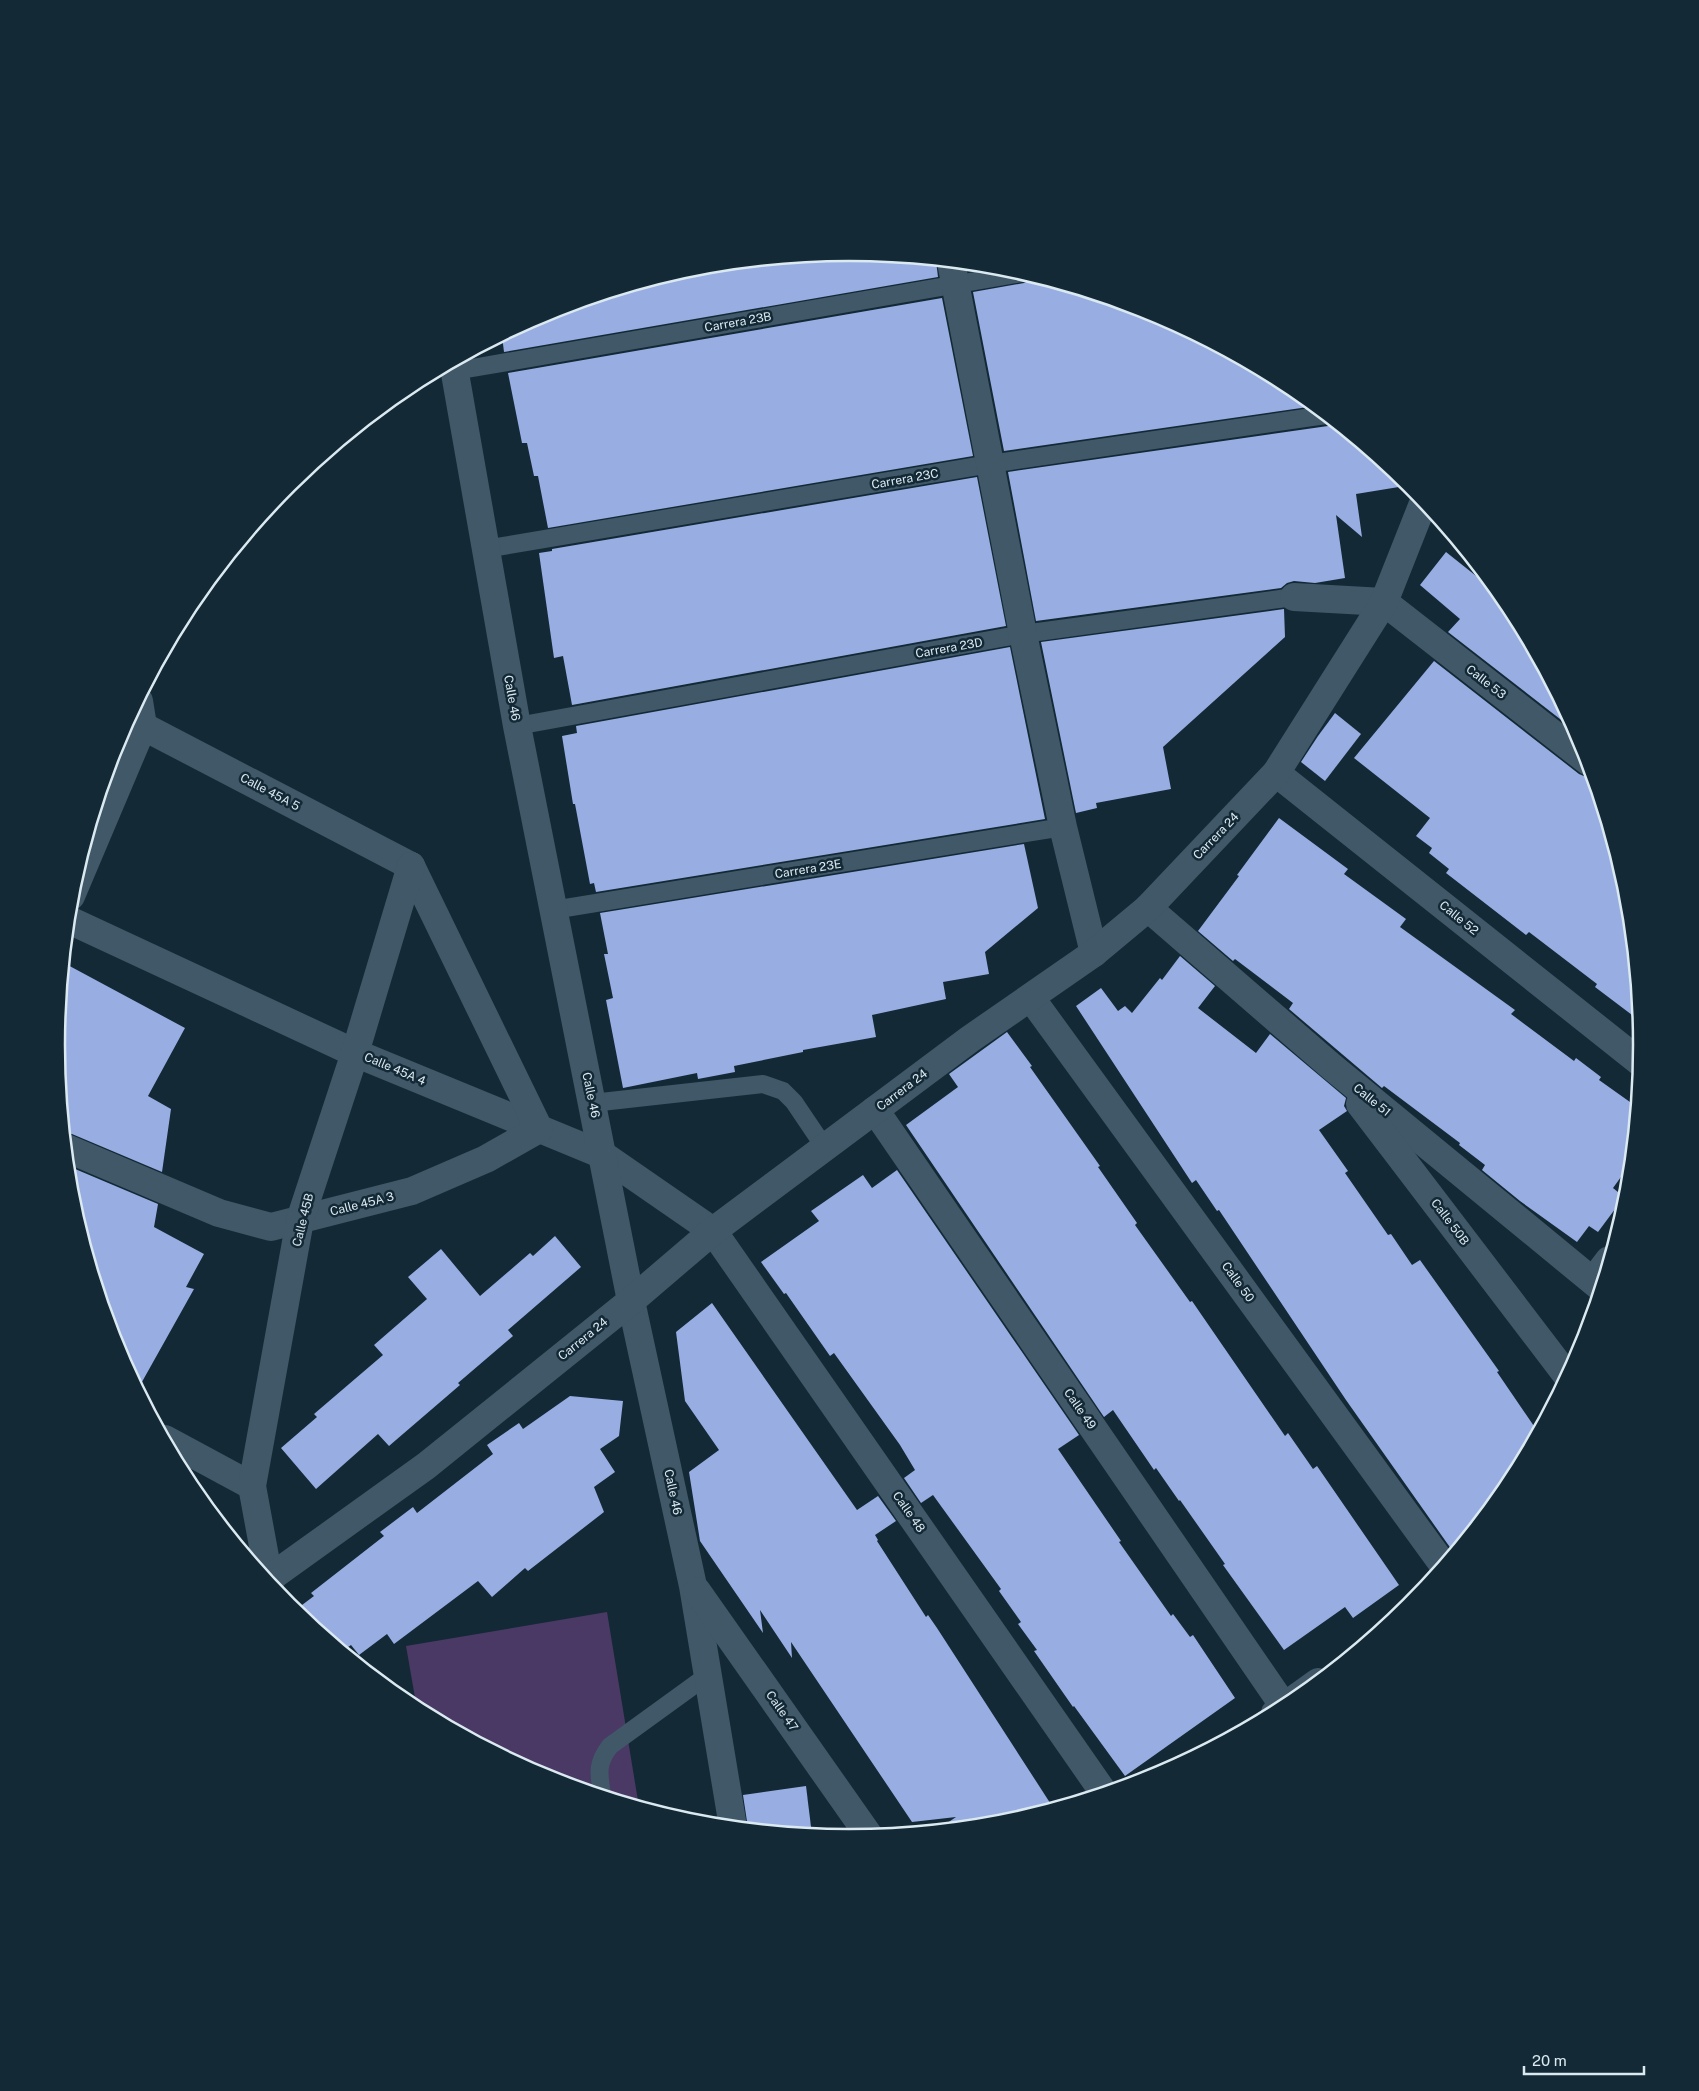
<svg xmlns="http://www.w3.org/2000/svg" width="1699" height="2091" viewBox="0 0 1699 2091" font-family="'Public Sans',sans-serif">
	<rect width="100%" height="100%" fill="#132936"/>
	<polygon fill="#4a3965" points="607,1612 639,1807 546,1778 417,1709 406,1646"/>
	<g fill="#98ade2">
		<polygon points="849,252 936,261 938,277 504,352 502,336 546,313 694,268"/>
		<polygon points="967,264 973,264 996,267 969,271"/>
		<polygon points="1032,276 1153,313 1291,386 1315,406 1004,451 973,292 1024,283 1029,281"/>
		<polygon points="942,298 973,456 548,528 538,476 534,476 527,443 522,443 508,373"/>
		<polygon points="1334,422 1411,485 1356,494 1362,537 1336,515 1345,578 1315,583 1294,581 1287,583 1281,588 1036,621 1008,472 1328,426"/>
		<polygon points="977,477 1006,626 572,705 563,656 554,658 539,553 552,551 552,549"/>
		<polygon points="1446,552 1490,587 1492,584 1509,605 1578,733 1448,632 1460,619 1420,585"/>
		<polygon points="1284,609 1285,637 1163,747 1171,789 1096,803 1097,808 1076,813 1041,642"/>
		<polygon points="1010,647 1045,819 596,892 594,883 590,884 575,804 573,804 562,736 577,733 576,726"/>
		<polygon points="1434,661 1579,774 1586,777 1593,777 1628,891 1640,1021 1595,987 1597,984 1529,932 1526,935 1446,873 1449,869 1429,853 1432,848 1416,836 1430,818 1354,758"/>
		<polygon points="1335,713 1361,734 1325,781 1301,762 1318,736"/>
		<polygon points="1279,818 1348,869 1344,874 1406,919 1400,927 1515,1010 1511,1014 1574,1061 1576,1058 1601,1077 1599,1080 1637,1107 1631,1163 1613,1188 1624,1197 1598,1232 1589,1226 1577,1242 1520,1201 1482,1170 1485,1165 1459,1145 1460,1143 1384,1086 1382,1088 1289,1009 1293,1003 1235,959 1233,961 1198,931 1239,876 1237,875"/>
		<polygon points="1024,844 1038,908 985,952 989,974 943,982 946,999 872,1015 876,1037 803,1050 803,1052 734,1066 735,1072 698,1079 697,1073 623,1088 606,1000 613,998 604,954 608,954 600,913"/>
		<polygon points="1180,956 1215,986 1198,1008 1256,1053 1270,1034 1346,1098 1344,1106 1347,1111 1319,1130 1348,1171 1345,1173 1388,1235 1391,1234 1412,1265 1420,1260 1499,1371 1497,1372 1538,1432 1509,1486 1454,1553 1346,1400 1219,1210 1217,1211 1196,1180 1192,1183 1076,1006 1101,988 1118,1011 1125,1006 1132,1013 1160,978 1162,980"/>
		<polygon points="64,963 185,1028 148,1096 171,1109 162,1172 72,1134 65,1133 56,1046"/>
		<polygon points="1007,1032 1032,1066 1030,1067 1100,1166 1098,1167 1137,1223 1135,1225 1190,1302 1192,1301 1285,1436 1288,1433 1313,1469 1317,1466 1399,1585 1353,1618 1345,1607 1284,1650 1223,1565 1225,1564 1180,1500 1179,1501 1156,1468 1154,1470 1113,1410 1104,1417 906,1125 958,1087 949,1074"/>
		<polygon points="68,1166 158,1204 154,1227 204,1254 186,1287 194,1289 138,1389 117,1349 71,1200"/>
		<polygon points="897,1170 1079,1435 1058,1449 1121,1541 1119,1542 1171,1616 1173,1614 1190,1637 1193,1635 1235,1698 1125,1776 1074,1706 1073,1707 1034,1651 1037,1650 1018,1624 1021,1622 999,1591 1001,1589 933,1495 921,1503 904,1478 915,1470 900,1445 834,1353 830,1356 786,1293 784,1294 761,1262 819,1221 811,1211 863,1175 872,1188"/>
		<polygon points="555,1236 581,1267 508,1330 513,1336 458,1383 460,1385 389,1446 378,1434 316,1489 281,1448 317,1417 314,1414 383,1355 374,1345 427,1299 408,1277 441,1249 480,1296 530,1253 533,1256"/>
		<polygon points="712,1303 857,1510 878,1496 896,1521 875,1535 878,1540 877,1541 926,1617 928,1615 937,1628 1054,1809 1003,1824 937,1830 956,1817 912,1822 791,1642 792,1658 760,1610 763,1633 700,1541 689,1472 719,1450 685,1401 676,1332"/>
		<polygon points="570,1396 623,1401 619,1436 600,1449 615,1472 594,1487 604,1512 528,1571 525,1568 492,1597 478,1581 394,1644 387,1634 359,1655 351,1645 342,1651 294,1611 314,1596 311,1593 384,1536 380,1532 413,1507 417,1513 493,1454 487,1445 519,1423 523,1429"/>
		<polygon points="806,1786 812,1835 748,1828 743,1795"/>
	</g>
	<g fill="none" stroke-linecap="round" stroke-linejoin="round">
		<g stroke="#405867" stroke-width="18">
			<polyline points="455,371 1022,273"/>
			<polyline points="485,549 990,464 1326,415"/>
			<polyline points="517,726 1023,634 1294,597"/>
			<polyline points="553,910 1063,827"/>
			<polyline points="592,1103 763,1084 783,1091 794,1102 825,1148"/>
			<path d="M602,1795C599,1774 596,1764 610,1746L708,1675"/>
		</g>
		<g stroke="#405867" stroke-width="28">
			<polyline points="951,262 1023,634 1063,827 1094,953"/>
			<polyline points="1294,597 1384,602 1589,762"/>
			<polyline points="129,719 411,866"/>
			<polyline points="1276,773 1641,1063"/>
			<polyline points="71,896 143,726 139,701"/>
			<polyline points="1148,908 1332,1067 1601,1288"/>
			<polyline points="69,920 355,1053 603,1155 713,1231 1104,1793"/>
			<polyline points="1031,998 1444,1566"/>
			<polyline points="1360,1104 1568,1377"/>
			<polyline points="875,1110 1285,1708"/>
			<polyline points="66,1148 219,1213 271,1227 412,1191 486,1159 539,1129 411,866"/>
			<polyline points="1593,1281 1609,1260"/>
			<polyline points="631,1301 693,1586 733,1827"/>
			<polyline points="165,1439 252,1486"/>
			<polyline points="270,1584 252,1486 300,1220 355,1053 411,866"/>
			<polyline points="697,1591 870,1837"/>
			<polyline points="1275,1713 1318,1682"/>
		</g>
		<g stroke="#405867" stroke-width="28">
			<polyline points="453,362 517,726 631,1301"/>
			<polyline points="267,1580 426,1466 631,1301 713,1231 970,1039 1094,953 1148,908 1276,773 1384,602 1424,501"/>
		</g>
	</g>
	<g text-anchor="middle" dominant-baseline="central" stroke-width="5" stroke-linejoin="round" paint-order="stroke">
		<g font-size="12" fill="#dbe9f1" stroke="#132936">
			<text transform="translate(738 322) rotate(-10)">Carrera 23B</text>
			<text transform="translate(905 479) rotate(-10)">Carrera 23C</text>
			<text transform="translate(949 648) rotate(-10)">Carrera 23D</text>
			<text transform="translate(1486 682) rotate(38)">Calle 53</text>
			<text transform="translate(512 698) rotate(80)">Calle 46</text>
			<text transform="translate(270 792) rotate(28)">Calle 45A 5</text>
			<text transform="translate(1216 836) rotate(-46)">Carrera 24</text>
			<text transform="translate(808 869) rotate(-9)">Carrera 23E</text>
			<text transform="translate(1459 918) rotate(39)">Calle 52</text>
			<text transform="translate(395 1069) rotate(23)">Calle 45A 4</text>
			<text transform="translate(902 1090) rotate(-37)">Carrera 24</text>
			<text transform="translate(591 1095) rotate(78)">Calle 46</text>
			<text transform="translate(1372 1100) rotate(39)">Calle 51</text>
			<text transform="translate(362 1204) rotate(-14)">Calle 45A 3</text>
			<text transform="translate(303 1220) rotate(-76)">Calle 45B</text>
			<text transform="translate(1450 1222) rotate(53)">Calle 50B</text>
			<text transform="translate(1238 1282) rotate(54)">Calle 50</text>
			<text transform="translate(583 1339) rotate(-39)">Carrera 24</text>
			<text transform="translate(1080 1409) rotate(55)">Calle 49</text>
			<text transform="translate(673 1492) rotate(78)">Calle 46</text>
			<text transform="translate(909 1512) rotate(55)">Calle 48</text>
			<text transform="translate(782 1711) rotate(55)">Calle 47</text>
		</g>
	</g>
	<path d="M0 0H1699V2091H0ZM65 1045a784 784 0 1 1 1568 0a784 784 0 1 1-1568 0Z" fill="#132936" fill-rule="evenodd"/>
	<path fill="none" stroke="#dbe9f1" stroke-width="2.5" d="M65 1045a784 784 0 1 1 1568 0a784 784 0 1 1-1568 0Z"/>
	<path d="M1524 2066v8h120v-8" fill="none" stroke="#dbe9f1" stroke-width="2.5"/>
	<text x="1532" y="2066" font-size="15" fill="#dbe9f1" stroke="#132936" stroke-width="4" paint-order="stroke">20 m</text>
</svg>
